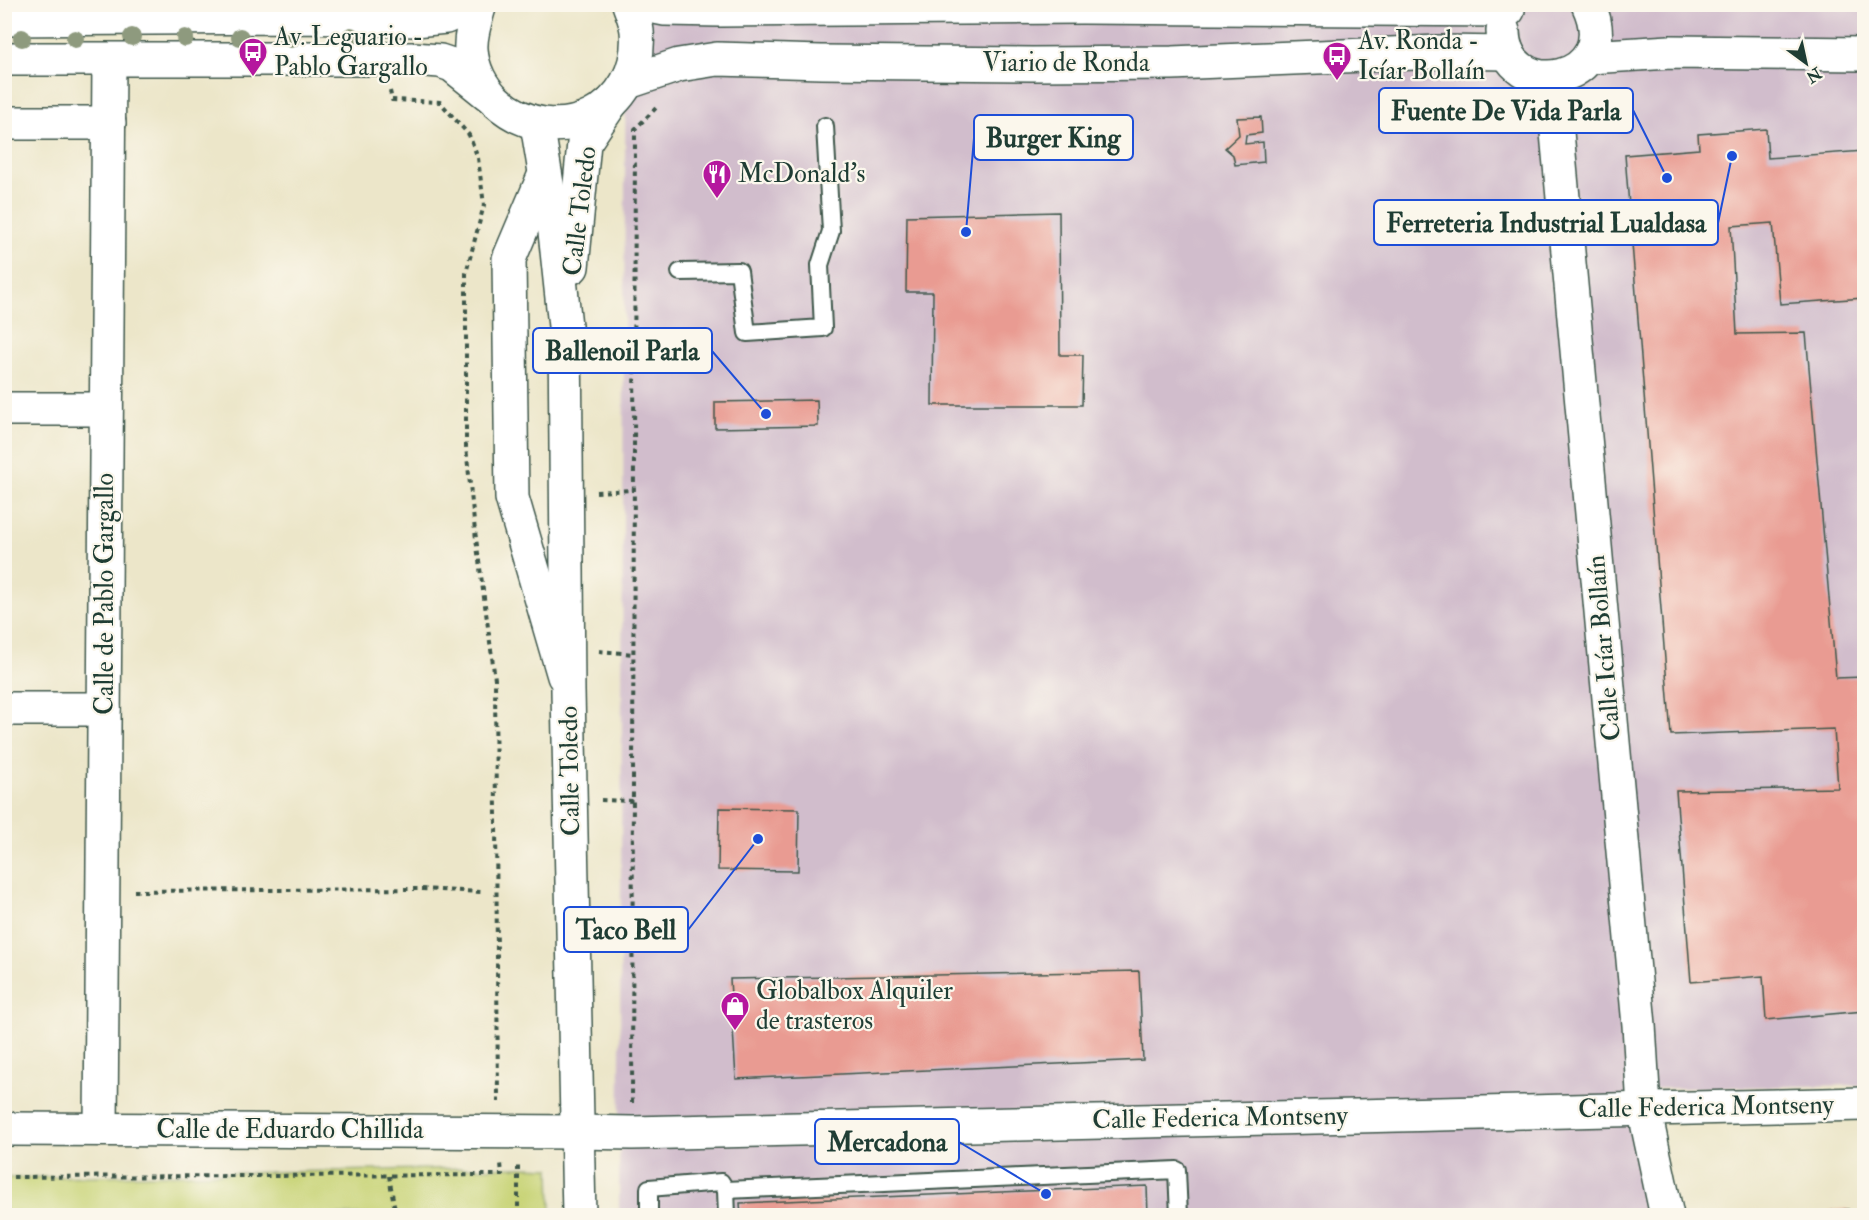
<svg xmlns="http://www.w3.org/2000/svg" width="1869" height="1220" viewBox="0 0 1869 1220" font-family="'IM FELL Double Pica',serif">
	<rect width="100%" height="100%" fill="#fbf7ec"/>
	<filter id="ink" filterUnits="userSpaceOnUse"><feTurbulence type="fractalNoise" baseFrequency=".0167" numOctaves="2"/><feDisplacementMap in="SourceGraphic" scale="12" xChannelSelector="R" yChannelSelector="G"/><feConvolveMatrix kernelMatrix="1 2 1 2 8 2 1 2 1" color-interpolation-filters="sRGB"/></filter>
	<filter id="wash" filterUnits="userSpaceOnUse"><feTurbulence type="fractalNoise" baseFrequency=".008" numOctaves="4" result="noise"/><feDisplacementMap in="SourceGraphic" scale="24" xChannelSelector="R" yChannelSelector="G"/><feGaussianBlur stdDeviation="1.35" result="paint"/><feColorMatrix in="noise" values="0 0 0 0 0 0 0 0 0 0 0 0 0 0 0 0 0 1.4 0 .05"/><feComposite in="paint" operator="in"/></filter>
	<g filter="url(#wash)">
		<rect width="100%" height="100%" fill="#ece6c9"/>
		<polygon fill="#d1bdcc" points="626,5 1864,5 1864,1085 1632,1089 1658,1215 619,1216"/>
		<polygon fill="#c7d374" stroke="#738854" stroke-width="1.5" points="521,1167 550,1168 551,1215 5,1215 5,1178"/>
		<g id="blocks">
			<g fill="#e99b92">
				<polygon points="1261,117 1262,133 1246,135 1245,144 1263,142 1264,162 1235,165 1233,155 1225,148 1239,135 1237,118"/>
				<polygon points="1766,129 1768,158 1864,151 1864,298 1780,304 1773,223 1731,226 1737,334 1806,333 1836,678 1864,677 1864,1011 1766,1020 1763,976 1691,982 1676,791 1838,788 1834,729 1671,735 1625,155 1699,149 1698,134"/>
				<polygon points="1059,212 1060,355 1083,355 1082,405 932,405 933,292 906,292 907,216"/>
				<polygon points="817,400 818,426 715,428 715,402"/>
				<polygon points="719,808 799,809 798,871 718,870"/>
				<polygon points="1139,971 1143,1060 736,1079 730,979"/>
				<polygon points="1147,1186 1148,1216 741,1216 740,1203"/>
				<polygon points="1848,1209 1848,1216 1830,1216 1829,1211"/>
			</g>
		</g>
	</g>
	<g filter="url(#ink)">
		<use href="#blocks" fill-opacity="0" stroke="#3e564a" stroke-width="1.5"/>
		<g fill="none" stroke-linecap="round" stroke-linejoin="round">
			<g stroke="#3e564a" stroke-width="20">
				<g id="service">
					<polyline points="680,272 739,271 747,333 823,328 820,265 831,231 825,126"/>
					<polyline points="726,1190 727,1216"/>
					<polyline points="649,1216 649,1188 721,1182 726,1190 1177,1170 1179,1216"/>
				</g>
			</g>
			<g stroke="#3e564a" stroke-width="36">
				<g id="minor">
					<polyline points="1552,78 1639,1025 1644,1108 1667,1216"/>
					<polyline points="4,123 109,123"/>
					<polyline points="545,174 509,259 512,498 564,676"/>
					<polyline points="4,409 106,409"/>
					<polyline points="4,709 104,709"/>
					<polyline points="4,1129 576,1132"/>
					<polyline points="101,1129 109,60"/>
				</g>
			</g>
			<g stroke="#3e564a" stroke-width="36">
				<g id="tertiary">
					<polyline points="537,124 555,232 565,326 568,691 579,1216"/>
					<polyline points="572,267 584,143 611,103"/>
					<polyline points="576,1132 632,1133 1864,1104"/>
				</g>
			</g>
			<g stroke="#3e564a" stroke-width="36">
				<g id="secondary">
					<path d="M480,4C476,18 470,34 471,49C472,69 482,88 496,101C556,155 644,111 637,31C636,22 632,13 629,4"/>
					<polyline points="640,4 665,9 720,10 1082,7 1508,10"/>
					<polyline points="4,19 303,17 415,20 446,17 474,4"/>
					<path d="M1503,31C1504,105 1626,85 1588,4"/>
					<polyline points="1589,57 1670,52 1864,54"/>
					<polyline points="4,59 413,59 440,61 452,65 488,94"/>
					<polyline points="628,82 679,65 717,59 821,62 1032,64 1172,63 1439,52 1508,53"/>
				</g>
			</g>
			<g stroke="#3e564a" stroke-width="4" stroke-dasharray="4.5 4.5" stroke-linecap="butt">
				<polyline points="390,91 392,100 440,102 469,135 478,158 484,205 466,273 466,447 475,531 495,679 498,1102"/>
				<polyline points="596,492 634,490"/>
				<polyline points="599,651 634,654"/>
				<polyline points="601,800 633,801"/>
				<polyline points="134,891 421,889 481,892"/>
				<polyline points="632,1103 635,129 656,108"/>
				<polyline points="389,1176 396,1216"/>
				<polyline points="4,1177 502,1175 501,1163"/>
				<polyline points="518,1216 518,1162"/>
			</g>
			<use href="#service" stroke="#fff" stroke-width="16"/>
			<use href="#minor" stroke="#fff" stroke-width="33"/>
			<use href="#tertiary" stroke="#fff" stroke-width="33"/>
			<use href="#secondary" stroke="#fff" stroke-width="33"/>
		</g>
		<g fill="#8e9a7e">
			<circle cx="351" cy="36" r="9"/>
			<circle cx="132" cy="37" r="9"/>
			<circle cx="240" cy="37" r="9"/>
			<circle cx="22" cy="38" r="9"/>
			<circle cx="185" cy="38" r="9"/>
			<circle cx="75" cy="39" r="9"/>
			<circle cx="291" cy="39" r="9"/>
		</g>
	</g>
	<defs>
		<g id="bus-pin" transform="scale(1.5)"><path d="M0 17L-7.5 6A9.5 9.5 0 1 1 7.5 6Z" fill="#b5179e" stroke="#fbf7ec"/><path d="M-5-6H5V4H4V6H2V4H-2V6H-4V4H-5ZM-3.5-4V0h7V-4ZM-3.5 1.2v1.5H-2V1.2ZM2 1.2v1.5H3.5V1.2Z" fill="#fff"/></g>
		<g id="restaurant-pin" transform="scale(1.5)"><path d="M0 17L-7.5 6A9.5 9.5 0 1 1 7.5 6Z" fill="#b5179e" stroke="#fbf7ec"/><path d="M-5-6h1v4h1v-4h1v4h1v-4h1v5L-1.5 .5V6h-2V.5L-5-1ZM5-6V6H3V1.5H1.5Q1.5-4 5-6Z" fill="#fff"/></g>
		<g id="shop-pin" transform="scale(1.5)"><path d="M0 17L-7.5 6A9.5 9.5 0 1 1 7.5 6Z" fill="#b5179e" stroke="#fbf7ec"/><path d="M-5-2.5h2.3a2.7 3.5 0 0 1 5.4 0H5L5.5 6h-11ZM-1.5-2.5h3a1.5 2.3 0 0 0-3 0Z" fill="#fff"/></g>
	</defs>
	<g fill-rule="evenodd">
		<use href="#bus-pin" x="253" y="52"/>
		<use href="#bus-pin" x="1337" y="56"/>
		<use href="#restaurant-pin" x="717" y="174"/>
		<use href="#shop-pin" x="735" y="1006"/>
	</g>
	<g text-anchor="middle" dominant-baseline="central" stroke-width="4.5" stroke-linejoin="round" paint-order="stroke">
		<g font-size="26" fill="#1f3d34" stroke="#fbf7ec" text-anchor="start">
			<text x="274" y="37">Av. Leguario -<tspan x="274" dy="30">Pablo Gargallo</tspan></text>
			<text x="1358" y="41">Av. Ronda -<tspan x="1358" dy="30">Icíar Bollaín</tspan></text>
			<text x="738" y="174">McDonald's</text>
			<text x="756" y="991">Globalbox Alquiler<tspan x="756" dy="30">de trasteros</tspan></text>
		</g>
		<g font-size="26" fill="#1f3d34" stroke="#fbf7ec">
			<text x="1066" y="63">Viario de Ronda</text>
			<text transform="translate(580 211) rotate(-83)">Calle Toledo</text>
			<text transform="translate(105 594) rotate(-90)">Calle de Pablo Gargallo</text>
			<text transform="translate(1604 648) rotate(-95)">Calle Icíar Bollaín</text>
			<text transform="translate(570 771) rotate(-91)">Calle Toledo</text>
			<text transform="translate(1706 1107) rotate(-1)">Calle Federica Montseny</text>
			<text transform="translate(1220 1118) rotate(-1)">Calle Federica Montseny</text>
			<text x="290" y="1130">Calle de Eduardo Chillida</text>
		</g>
	</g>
	<path fill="none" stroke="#1d4ed8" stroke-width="2" d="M1667 178L1633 110M966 232L974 138M1732 156L1718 223M766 414L712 351M758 839L688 930M1046 1194L959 1142"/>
	<g fill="#1d4ed8" stroke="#fbf7ec" stroke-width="2">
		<circle cx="1667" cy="178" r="6"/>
		<circle cx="966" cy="232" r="6"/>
		<circle cx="1732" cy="156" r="6"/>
		<circle cx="766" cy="414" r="6"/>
		<circle cx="758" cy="839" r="6"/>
		<circle cx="1046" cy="1194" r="6"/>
	</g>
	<g fill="#fbf7ec" stroke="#1d4ed8" stroke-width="2">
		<rect x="1379" y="88" width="254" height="45" rx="6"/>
		<rect x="974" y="115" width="159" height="45" rx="6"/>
		<rect x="1374" y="200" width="344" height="45" rx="6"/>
		<rect x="533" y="328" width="179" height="45" rx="6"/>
		<rect x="564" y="907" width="124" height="45" rx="6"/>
		<rect x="815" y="1119" width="144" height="45" rx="6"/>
	</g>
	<g font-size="27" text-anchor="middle" font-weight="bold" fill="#1f3d34">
		<text x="1506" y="120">Fuente De Vida Parla</text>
		<text x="1053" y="147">Burger King</text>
		<text x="1546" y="232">Ferreteria Industrial Lualdasa</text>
		<text x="622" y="360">Ballenoil Parla</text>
		<text x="626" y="939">Taco Bell</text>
		<text x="887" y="1151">Mercadona</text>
	</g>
	<rect width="1869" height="1220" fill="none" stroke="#fbf7ec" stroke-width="24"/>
	<g transform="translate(1806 63) rotate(147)" stroke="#fbf7ec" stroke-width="4.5" paint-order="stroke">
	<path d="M0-4.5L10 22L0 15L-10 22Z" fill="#1f3d34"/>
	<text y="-9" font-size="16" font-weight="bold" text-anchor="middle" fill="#1f3d34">N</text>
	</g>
</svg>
